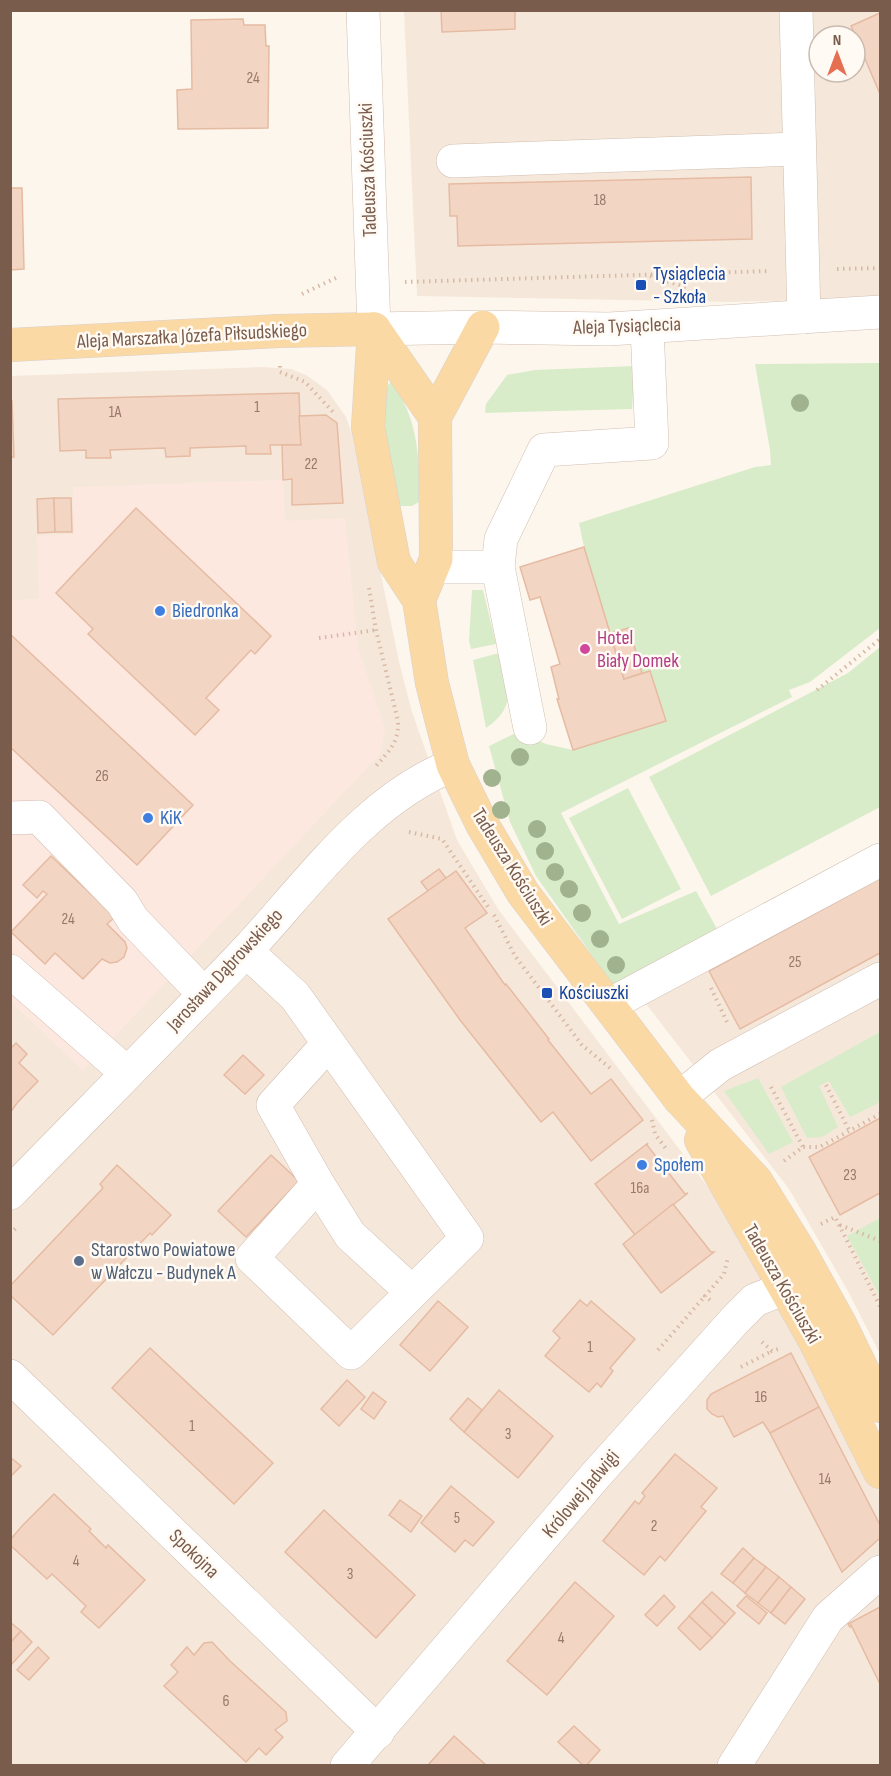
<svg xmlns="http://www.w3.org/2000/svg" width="891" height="1776" viewBox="0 0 891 1776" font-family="'Sofia Sans Condensed',sans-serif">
	<rect width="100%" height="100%" fill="#fdf6ec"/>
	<g fill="#f5e8da" fill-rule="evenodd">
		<path d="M404,11H880V298L729,302L417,296ZM819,36H855V72H819Z"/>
		<polygon points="263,367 291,369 306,375 327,390 346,417 351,431 400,666 412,712 457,840 498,909 754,1248 805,1342 880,1493 880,1765 11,1765 10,376"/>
		<polygon points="880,877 880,1354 849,1293 789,1189 643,1000"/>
	</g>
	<polygon fill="#fde8e0" points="283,480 285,521 345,518 358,648 385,729 380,754 83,1070 11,1002 10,600 39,599 37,536 74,534 73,487"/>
	<g fill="#d8ecc9">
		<polygon points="880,363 880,628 810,682 789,690 792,697 561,813 619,924 696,891 721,936 615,988 536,876 510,822 489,746 518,732 546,744 573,750 666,721 650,671 642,673 629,628 610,633 584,547 579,523 755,467 771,465 770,450 755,364"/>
		<polygon points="635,366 632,409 485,413 486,404 507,375 535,370"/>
		<path d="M391,382C418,416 420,460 419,502L412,506H400L384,427L387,386Z"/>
		<polygon points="472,590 483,590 496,644 471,649 469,641"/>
		<polygon points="880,647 880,807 711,896 649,777 848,673"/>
		<path d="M499,653C507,685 519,706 486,728L473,660Z"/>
		<polygon points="628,788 681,889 622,919 569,818"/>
		<polygon points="880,1032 880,1098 877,1104 850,1117 829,1081 819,1086 838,1127 822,1137 807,1138 781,1087"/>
		<polygon points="758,1078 793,1142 769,1154 724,1091"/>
		<polygon points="880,1218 880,1296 847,1236"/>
	</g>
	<g fill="#f3d5c3" stroke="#e6bba3" stroke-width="1.5">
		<polygon points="441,10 515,10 515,29 442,32"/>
		<polygon points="880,13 880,94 851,26"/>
		<polygon points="243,19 244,25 265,25 266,46 269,46 268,128 178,129 177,90 192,89 191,20"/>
		<polygon points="751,177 752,239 458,246 457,216 450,216 449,184"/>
		<polygon points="10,188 22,188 24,269 10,270"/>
		<polygon points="299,393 301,445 270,445 271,454 246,454 246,446 190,448 190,456 166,457 165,448 110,450 111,458 86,458 86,450 60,451 58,399"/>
		<polygon points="10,401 12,401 14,457 10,457"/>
		<polygon points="326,415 337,423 343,503 292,505 292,479 283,480 282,445 301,445 299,416"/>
		<polygon points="54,498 55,532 38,533 37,499"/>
		<polygon points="54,498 71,498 72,532 55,532"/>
		<polygon points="136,508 271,636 255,654 251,650 206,698 219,710 195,735 88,634 93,629 56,593"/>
		<polygon points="584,547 624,679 650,671 666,721 573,750 557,699 559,699 551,667 560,664 540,597 530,600 520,567"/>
		<polygon points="629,628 642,673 624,679 610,633"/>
		<polygon points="11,635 193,805 137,865 10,747"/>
		<polygon points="51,856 115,917 107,924 125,942 127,948 124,957 117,962 110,963 102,959 83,979 55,953 45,964 11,932 47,894 43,891 37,898 23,885"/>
		<polygon points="439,869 446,878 428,891 421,882"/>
		<polygon points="456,871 487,913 465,928 505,985 506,984 549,1039 548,1040 591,1094 611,1079 643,1120 591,1161 553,1112 541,1122 460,1020 388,919"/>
		<polygon points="880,878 880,953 740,1029 709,971"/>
		<polygon points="16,1043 27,1054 19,1063 38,1081 17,1103 10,1113 10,1049"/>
		<polygon points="243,1055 264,1075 245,1094 224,1075"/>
		<polygon points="880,1118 880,1193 840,1215 809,1157"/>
		<polygon points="648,1143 647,1145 685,1194 688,1193 635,1235 595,1184"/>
		<polygon points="271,1155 299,1181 246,1237 218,1211"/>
		<polygon points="117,1165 171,1215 152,1235 150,1233 53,1335 10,1295 10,1286 103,1188 100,1184"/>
		<polygon points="673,1204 711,1252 714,1252 661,1293 623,1244"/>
		<polygon points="580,1300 587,1306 591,1301 635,1339 610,1368 613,1371 601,1387 597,1383 589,1392 545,1356 560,1338 553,1331"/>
		<polygon points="438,1301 468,1327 430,1371 400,1345"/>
		<polygon points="150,1348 273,1463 234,1504 112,1388"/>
		<polygon points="791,1353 819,1407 770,1433 763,1422 734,1437 723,1416 718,1417 712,1414 707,1409 707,1400 711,1394"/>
		<polygon points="347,1380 365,1397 339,1426 321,1409"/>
		<polygon points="499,1390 553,1436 518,1478 464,1432"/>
		<polygon points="373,1392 386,1402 374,1419 361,1409"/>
		<polygon points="468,1398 482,1410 464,1432 450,1419"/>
		<polygon points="819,1407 880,1525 880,1538 842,1572 770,1433"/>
		<polygon points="675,1454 717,1488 701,1507 706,1511 665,1561 660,1556 644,1575 603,1541 635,1501 639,1504 645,1496 642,1493"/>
		<polygon points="10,1457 21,1466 10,1477"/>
		<polygon points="451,1486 494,1522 473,1546 465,1540 455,1552 421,1523"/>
		<polygon points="54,1494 91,1529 89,1531 106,1548 108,1545 145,1580 99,1628 81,1612 86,1606 52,1574 47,1579 10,1545 10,1540 22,1526"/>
		<polygon points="400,1500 422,1516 411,1532 389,1515"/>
		<polygon points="324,1510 415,1595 376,1638 285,1552"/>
		<polygon points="743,1548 754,1558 733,1583 721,1574"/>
		<polygon points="754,1558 766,1567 745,1593 733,1583"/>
		<polygon points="766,1567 779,1577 758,1603 745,1593"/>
		<polygon points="779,1577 791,1587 771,1613 758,1603"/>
		<polygon points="575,1582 614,1616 547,1695 507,1661"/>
		<polygon points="791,1587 805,1599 785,1624 771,1613"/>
		<polygon points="712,1592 735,1613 725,1624 702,1602"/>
		<polygon points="664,1595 675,1607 657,1626 645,1615"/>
		<polygon points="746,1596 767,1613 759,1624 737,1606"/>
		<polygon points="702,1602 725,1624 712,1638 689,1616"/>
		<polygon points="880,1607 880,1684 851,1625 850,1627 848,1624"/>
		<polygon points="689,1616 712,1638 700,1650 678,1628"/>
		<polygon points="10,1622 21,1631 10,1643"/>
		<polygon points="21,1631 32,1642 11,1665 10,1643"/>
		<polygon points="212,1642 230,1661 286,1712 287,1721 275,1730 283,1737 266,1755 259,1748 246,1762 164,1686 178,1672 171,1665 187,1647 194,1655 204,1643"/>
		<polygon points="38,1647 49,1658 29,1680 17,1670"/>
		<polygon points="574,1726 600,1750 586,1766 584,1766 558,1742"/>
		<polygon points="454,1736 487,1766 427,1766"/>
	</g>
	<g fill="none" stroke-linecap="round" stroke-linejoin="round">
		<g stroke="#d1beb0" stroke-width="34">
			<g id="minor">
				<polyline points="363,10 374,329 483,327 609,329 880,312"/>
				<polyline points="796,10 804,317"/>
				<polyline points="453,161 798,149"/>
				<polyline points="433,567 498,567 530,728"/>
				<polyline points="498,567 501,539 544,450 652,443 647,327"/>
				<polyline points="10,818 39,817 122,902 133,920 204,994"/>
				<polyline points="246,951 295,996 467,1238 351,1353 252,1258 318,1184 273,1105 328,1044"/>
				<polyline points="10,971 127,1073"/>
				<polyline points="609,1005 880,860"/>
				<polyline points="679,1098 720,1065 880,979"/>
				<polyline points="318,1184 350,1235 412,1292"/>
				<path d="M10,1193C89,1112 168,1033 245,952C308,885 365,800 453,765"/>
				<polyline points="10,1376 378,1732"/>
				<polyline points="347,1766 595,1476 735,1320 755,1300 785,1288 808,1303"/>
				<polyline points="734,1766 828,1618 880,1572"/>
			</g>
		</g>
		<g stroke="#dad1cd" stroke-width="34">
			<g id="major">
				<polyline points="374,329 368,427 394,562 419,600 432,683 453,765 482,824 523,893 679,1098 756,1181 800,1252 840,1324 880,1406"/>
				<polyline points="374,329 435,417 436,559 419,600"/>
				<polyline points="10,345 279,331 374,329"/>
				<polyline points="435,417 483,327"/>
				<polyline points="701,1140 814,1339 880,1472"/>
			</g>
		</g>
		<g stroke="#d9b8a5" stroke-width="4" stroke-dasharray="1.5 4.5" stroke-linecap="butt">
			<polyline points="837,269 880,268"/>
			<polyline points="650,276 689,288"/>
			<polyline points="405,282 770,271"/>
			<polyline points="302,294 338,277"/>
			<polyline points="280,366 280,372 305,382 335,414"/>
			<path d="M369,588L376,630L398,721C399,743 389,751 375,767"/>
			<polyline points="319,638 376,630"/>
			<polyline points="817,690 880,639"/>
			<polyline points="409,832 442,839 488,907"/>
			<polyline points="494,915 515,956 582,1045 610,1068"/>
			<polyline points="711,988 727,1022"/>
			<polyline points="826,1085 849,1130"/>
			<polyline points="771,1087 803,1147"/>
			<polyline points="652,1120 655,1134 667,1150"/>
			<polyline points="784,1161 803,1147 820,1147 880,1114"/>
			<polyline points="821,1224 835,1217 880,1306"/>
			<polyline points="840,1225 880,1241"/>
			<polyline points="10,1234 18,1226"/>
			<polyline points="710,1300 705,1296 724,1274 728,1257"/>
			<polyline points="762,1342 772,1351 781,1348"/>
			<polyline points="658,1350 705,1296"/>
			<polyline points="741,1367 772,1351"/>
		</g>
		<use href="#minor" stroke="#fff" stroke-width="33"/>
		<use href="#major" stroke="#fbd9a5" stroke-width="33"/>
	</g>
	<g fill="#a0b28e">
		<circle cx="800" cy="403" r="9"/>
		<circle cx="520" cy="757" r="9"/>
		<circle cx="492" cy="778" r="9"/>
		<circle cx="501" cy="810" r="9"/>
		<circle cx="537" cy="829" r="9"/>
		<circle cx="545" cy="851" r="9"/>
		<circle cx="555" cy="872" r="9"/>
		<circle cx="569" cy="889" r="9"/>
		<circle cx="582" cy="913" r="9"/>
		<circle cx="600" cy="939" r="9"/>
		<circle cx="616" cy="965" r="9"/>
	</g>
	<g fill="#1a4fb4" stroke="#fffaf3" stroke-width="2">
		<rect x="635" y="279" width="12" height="12" rx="3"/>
		<rect x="541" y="987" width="12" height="12" rx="3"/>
	</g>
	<g fill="#3f7fe0" stroke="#fffaf3" stroke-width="2">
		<circle cx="160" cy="611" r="6"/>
		<circle cx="148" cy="818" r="6"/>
		<circle cx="642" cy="1165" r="6"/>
	</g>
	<circle fill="#d1479c" stroke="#fffaf3" stroke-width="2" cx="585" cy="649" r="6"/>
	<circle fill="#5c6f8a" stroke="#fffaf3" stroke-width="2" cx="79" cy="1261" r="6"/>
	<g text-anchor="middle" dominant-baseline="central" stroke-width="5" stroke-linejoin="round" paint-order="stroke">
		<g font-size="16" fill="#987a6a">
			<text x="253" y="78">24</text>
			<text x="600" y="200">18</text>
			<text x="257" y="407">1</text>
			<text x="115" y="412">1A</text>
			<text x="311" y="464">22</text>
			<text x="102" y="776">26</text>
			<text x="68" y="919">24</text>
			<text x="795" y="962">25</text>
			<text x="850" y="1175">23</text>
			<text x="640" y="1188">16a</text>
			<text x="590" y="1347">1</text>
			<text x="761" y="1397">16</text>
			<text x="192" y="1426">1</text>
			<text x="508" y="1434">3</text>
			<text x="825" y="1479">14</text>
			<text x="457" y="1518">5</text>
			<text x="654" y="1526">2</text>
			<text x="76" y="1561">4</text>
			<text x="350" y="1574">3</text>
			<text x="561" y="1638">4</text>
			<text x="226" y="1701">6</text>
		</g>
		<g font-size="20" fill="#7a5c4d" stroke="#fffaf3">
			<text transform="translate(368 170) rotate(-92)">Tadeusza Kościuszki</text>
			<text transform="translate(627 326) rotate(-2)">Aleja Tysiąclecia</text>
			<text transform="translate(192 336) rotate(-3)">Aleja Marszałka Józefa Piłsudskiego</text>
			<text transform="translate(512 867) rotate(58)">Tadeusza Kościuszki</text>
			<text transform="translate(225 970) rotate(-47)">Jarosława Dąbrowskiego</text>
			<text transform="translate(782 1284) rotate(60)">Tadeusza Kościuszki</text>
			<text transform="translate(581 1494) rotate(-50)">Królowej Jadwigi</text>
			<text transform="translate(194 1554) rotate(44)">Spokojna</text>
		</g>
		<g font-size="20" fill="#164399" stroke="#fffaf3" text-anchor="start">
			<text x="653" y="274">Tysiąclecia<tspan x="653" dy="23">- Szkoła</tspan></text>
			<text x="559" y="993">Kościuszki</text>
		</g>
		<g font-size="20" fill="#366cbe" stroke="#fffaf3" text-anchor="start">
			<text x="172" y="611">Biedronka</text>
			<text x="160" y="818">KiK</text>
			<text x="654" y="1165">Społem</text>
		</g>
		<g font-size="20" fill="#b23c85" stroke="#fffaf3" text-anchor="start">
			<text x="597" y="638">Hotel<tspan x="597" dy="23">Biały Domek</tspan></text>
		</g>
		<g font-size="20" fill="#4e5e75" stroke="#fffaf3" text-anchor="start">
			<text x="91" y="1250">Starostwo Powiatowe<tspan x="91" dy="23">w Wałczu - Budynek A</tspan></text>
		</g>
	</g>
	<rect width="891" height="1776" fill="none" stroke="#7a5c4d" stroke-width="24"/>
	<g transform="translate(837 54)"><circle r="28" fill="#fffaf3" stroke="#cabbb1" stroke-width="1.5"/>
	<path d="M0-4.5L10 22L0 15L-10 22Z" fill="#e76f51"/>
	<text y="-9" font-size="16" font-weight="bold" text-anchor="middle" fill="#7a5c4d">N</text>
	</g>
</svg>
